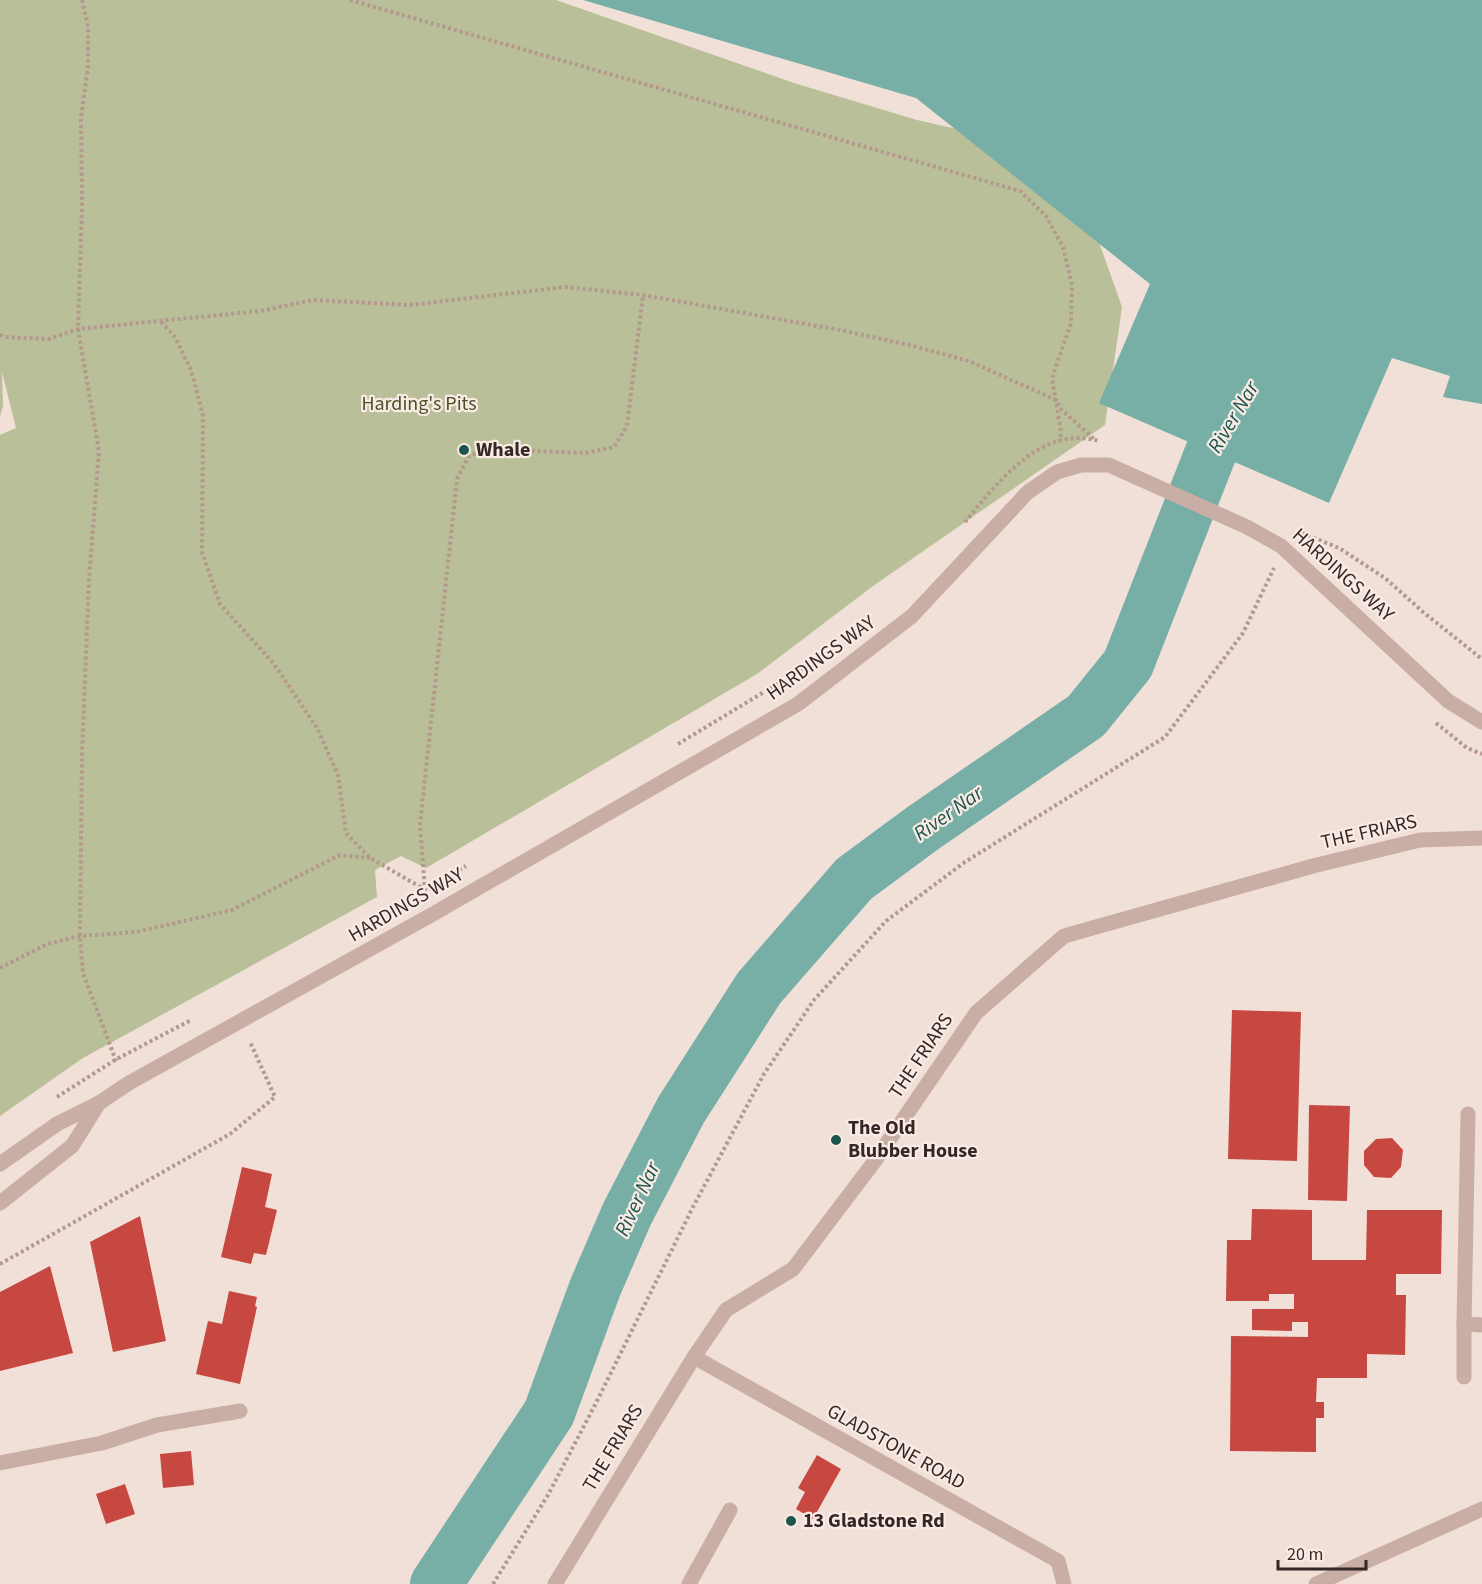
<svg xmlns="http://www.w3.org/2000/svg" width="1482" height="1584" viewBox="0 0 1482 1584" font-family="'Source Sans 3',sans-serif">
	<rect width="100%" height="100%" fill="#f1e0d7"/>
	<polygon fill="#b9bf98" points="0,0 556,0 794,83 917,120 1010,141 1089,214 1122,307 1105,425 873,586 757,674 426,868 401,856 375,870 377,897 83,1058 0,1116 0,435 16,428 2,372 3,406 0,416"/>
	<polygon fill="#77aea6" points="583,0 1482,0 1482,404 1443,397 1450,376 1392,358 1329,503 1099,403 1150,284 916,98"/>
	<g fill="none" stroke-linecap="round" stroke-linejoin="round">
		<polyline stroke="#77aea6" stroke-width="52" points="436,1584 549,1413 595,1288 627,1214 681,1110 759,988 854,879 923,828 1086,716 1128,664 1211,452 1248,392"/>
	</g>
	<g fill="#c64840">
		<polygon points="1232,1010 1301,1012 1297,1161 1228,1159"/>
		<polygon points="1309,1105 1350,1106 1347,1201 1308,1200"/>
		<polygon points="1392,1138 1403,1150 1401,1167 1391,1178 1374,1177 1364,1165 1364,1151 1376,1139"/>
		<polygon points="242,1167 272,1174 265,1207 277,1210 266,1255 254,1253 251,1264 221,1257"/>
		<polygon points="1252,1209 1312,1210 1312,1260 1366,1260 1367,1210 1442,1210 1441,1274 1396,1274 1396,1295 1406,1295 1405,1355 1367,1354 1367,1378 1317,1378 1316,1402 1324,1402 1324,1418 1316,1418 1316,1452 1230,1451 1231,1336 1308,1337 1308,1322 1292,1322 1292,1331 1252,1330 1252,1309 1294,1309 1294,1294 1269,1294 1269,1301 1226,1301 1227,1240 1251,1240"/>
		<polygon points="140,1216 166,1341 113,1352 90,1242"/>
		<polygon points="50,1266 73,1353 0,1371 0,1292"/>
		<polygon points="229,1291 257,1297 255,1306 257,1307 240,1384 196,1374 208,1321 222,1324"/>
		<polygon points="191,1451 194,1485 163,1488 160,1454"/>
		<polygon points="817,1455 841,1469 813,1519 796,1509 805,1492 798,1488"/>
		<polygon points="125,1484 135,1514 106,1524 96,1494"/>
	</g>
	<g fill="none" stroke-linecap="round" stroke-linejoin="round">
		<g stroke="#b4988e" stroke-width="4" stroke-dasharray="3 3" stroke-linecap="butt">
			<polyline points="82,0 88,27 88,67 81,117 82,207 78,329 99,451 89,580 82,753 80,936 83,973 116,1061"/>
			<polyline points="350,0 1020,191 1046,216 1063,247 1072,285 1071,323 1052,378 1061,432 1060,442"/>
			<polyline points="161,322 175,337 191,370 203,415 202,552 220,604 274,664 317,728 338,775 346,833 370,858 424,889"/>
			<polyline points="0,335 6,337 49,339 78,329 260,311 313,300 409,305 565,287 643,295 845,331 913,346 969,361 1056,400 1062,410 1095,440"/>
			<path d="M965,522C997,484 1040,424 1099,441"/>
			<polyline points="1302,533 1339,548 1385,578 1423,612 1482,659"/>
			<polyline points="1436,723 1467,748 1482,754"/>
			<polyline points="678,744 802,669"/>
			<polyline points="425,891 420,825 457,479 469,456 489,449 585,453 614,447 627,426 643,295"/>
			<polyline points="407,900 466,866"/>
			<polyline points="0,968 47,944 80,936 136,932 232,910 340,855 370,858"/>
			<polyline points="57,1097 115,1060 191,1020"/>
			<polyline points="0,1264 230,1134 275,1097 250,1042"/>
			<polyline points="493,1584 548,1495 597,1401 693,1207 764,1074 814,1000 886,921 965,862 1165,737 1243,633 1274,568"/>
		</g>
		<g stroke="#c8aea4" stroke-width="15">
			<polyline points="1468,1114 1464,1324 1482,1325"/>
			<polyline points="0,1164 57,1124 99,1103 129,1083 433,914 798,704 912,616 1028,492 1057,472 1081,465 1109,465 1247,527 1281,546 1448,701 1482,722"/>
			<polyline points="0,1203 72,1146 99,1103"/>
			<polyline points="1464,1324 1464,1377"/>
			<polyline points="0,1463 102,1443 157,1425 240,1411"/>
		</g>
		<g stroke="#c8aea4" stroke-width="15">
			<polyline points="694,1357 1058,1561 1064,1584"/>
			<polyline points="555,1584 694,1357 726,1310 793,1269 874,1162 976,1013 1064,936 1313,866 1420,840 1482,838"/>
			<polyline points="689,1584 730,1510"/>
			<polyline points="1316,1584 1482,1509"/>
		</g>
	</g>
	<g fill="#1b554e" stroke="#f9ebe4" stroke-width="2">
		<circle cx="464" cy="450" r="6"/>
		<circle cx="836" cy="1140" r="6"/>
		<circle cx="791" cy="1521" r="6"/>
	</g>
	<g text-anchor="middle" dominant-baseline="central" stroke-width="4.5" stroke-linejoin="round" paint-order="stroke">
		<g font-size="20" fill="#4a5229" stroke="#f9ebe4">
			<text x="419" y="404">Harding's Pits</text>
		</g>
		<g font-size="20" font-weight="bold" fill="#342726" stroke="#f9ebe4" text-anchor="start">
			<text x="476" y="450">Whale</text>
			<text x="848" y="1128">The Old<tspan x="848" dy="23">Blubber House</tspan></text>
			<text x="803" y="1521">13 Gladstone Rd</text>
		</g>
		<g font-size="20" fill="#342726" stroke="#f9ebe4">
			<text transform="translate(1343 575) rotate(42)">HARDINGS WAY</text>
			<text transform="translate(821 658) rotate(-36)">HARDINGS WAY</text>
			<text transform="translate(1369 832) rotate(-13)">THE FRIARS</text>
			<text transform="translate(406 905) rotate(-30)">HARDINGS WAY</text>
			<text transform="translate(921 1056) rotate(-56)">THE FRIARS</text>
			<text transform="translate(896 1447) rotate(29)">GLADSTONE ROAD</text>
			<text transform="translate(613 1448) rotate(-59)">THE FRIARS</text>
		</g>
		<g font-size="21" font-style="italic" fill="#1b554e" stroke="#f9ebe4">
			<text transform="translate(1233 417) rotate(-59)">River Nar</text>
			<text transform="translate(948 813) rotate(-35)">River Nar</text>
			<text transform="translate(637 1199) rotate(-65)">River Nar</text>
		</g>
	</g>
	<path d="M1278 1560v9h88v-9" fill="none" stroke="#342726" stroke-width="3"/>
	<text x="1287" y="1560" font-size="18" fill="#342726" stroke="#f9ebe4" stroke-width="4.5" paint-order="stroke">20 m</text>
</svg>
